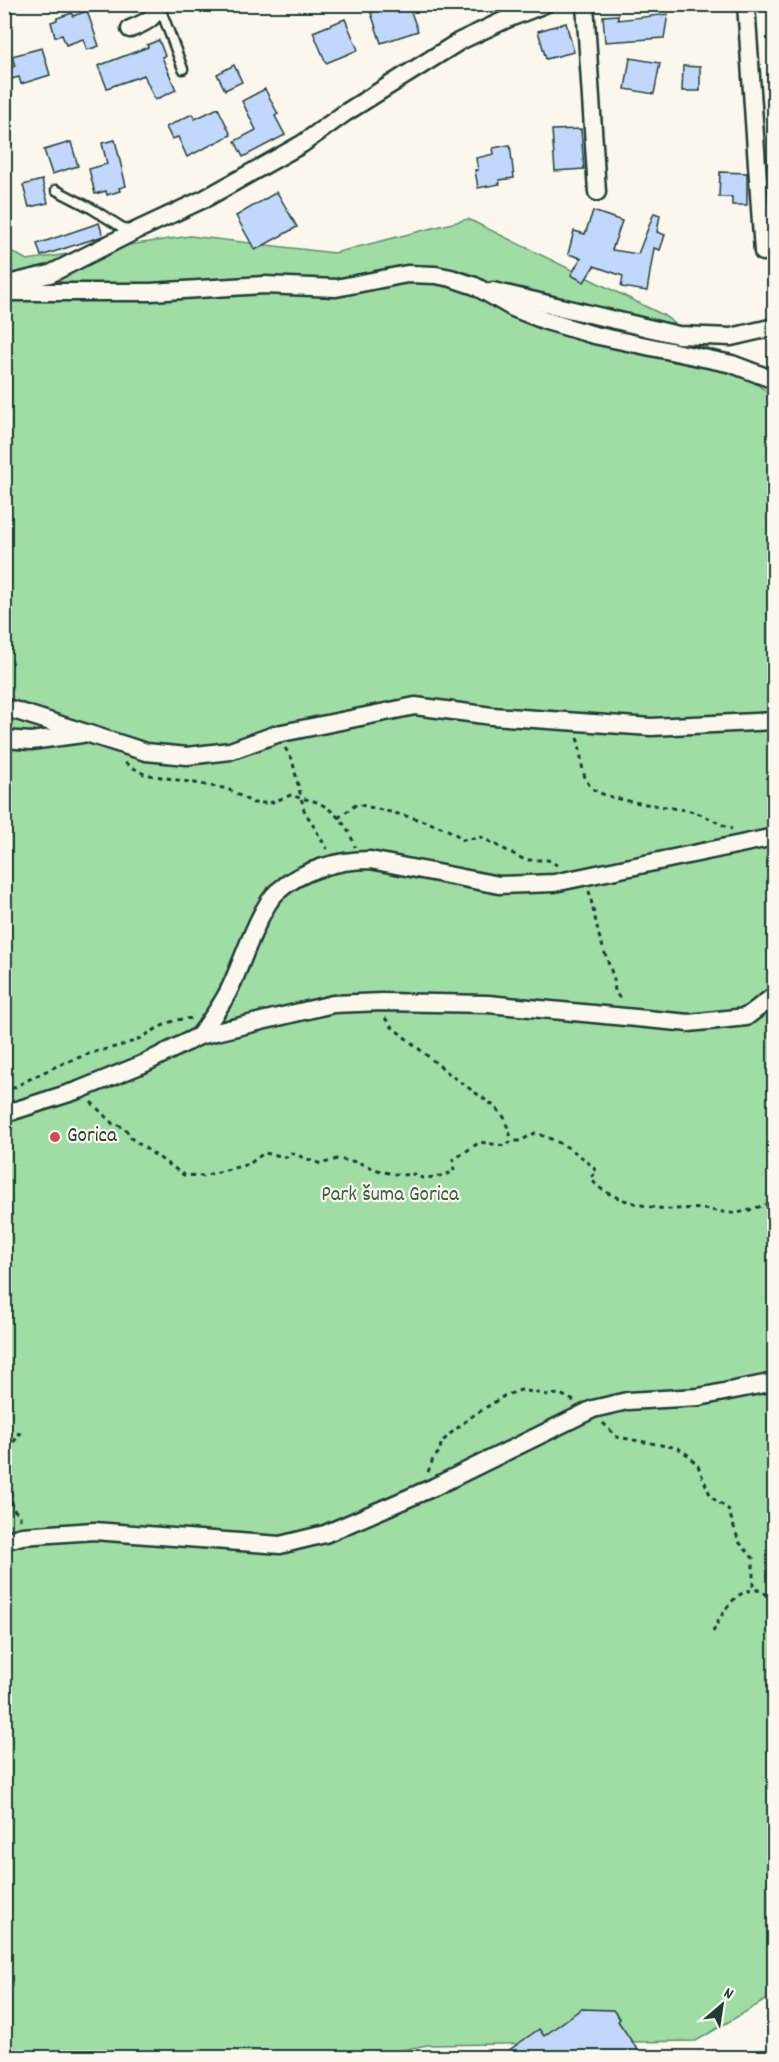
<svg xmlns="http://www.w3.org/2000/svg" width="779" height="2062" viewBox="0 0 779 2062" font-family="Dekko,sans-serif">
	<rect width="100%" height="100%" fill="#fbf7ec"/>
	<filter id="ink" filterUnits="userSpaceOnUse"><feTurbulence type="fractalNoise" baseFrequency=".0167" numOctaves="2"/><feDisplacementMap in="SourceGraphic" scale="12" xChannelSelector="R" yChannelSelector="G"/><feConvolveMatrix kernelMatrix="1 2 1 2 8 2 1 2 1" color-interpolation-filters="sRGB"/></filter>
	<g filter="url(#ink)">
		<polygon fill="#a0dda5" stroke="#608d6c" stroke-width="1.5" points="468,219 663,315 774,397 774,1995 696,2041 427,2045 361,2058 5,2057 5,248 27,260 190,236 334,253"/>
		<g fill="#c2d7fc" stroke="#1f3d34" stroke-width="1.5">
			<polygon points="396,4 408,4 418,31 381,43 371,13"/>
			<polygon points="87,11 99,46 87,50 83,39 66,45 62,35 55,37 51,22 57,20 57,18 72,13 73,16"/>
			<polygon points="668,14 664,38 605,42 603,16 618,15 618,20"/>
			<polygon points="345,19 358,50 326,63 313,32"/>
			<polygon points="566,23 574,52 546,59 538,31"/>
			<polygon points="159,40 165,56 162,57 176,90 155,100 144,75 107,88 98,66 148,47 147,45"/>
			<polygon points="42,48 50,75 21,84 19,77 4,81 4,70 15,66 12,56"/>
			<polygon points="630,58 660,63 654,94 625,89"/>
			<polygon points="234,65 242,82 225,90 217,74"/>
			<polygon points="683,66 700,67 700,91 682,91"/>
			<polygon points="265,89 278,114 275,116 285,135 243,157 235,141 256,130 242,101"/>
			<polygon points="218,108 231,135 187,157 178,137 172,139 166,127 192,114 195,119"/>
			<polygon points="581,129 584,169 555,171 552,130"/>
			<polygon points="115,140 126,186 119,188 120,191 107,195 106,191 95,194 89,169 107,164 102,143"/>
			<polygon points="71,142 78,166 52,174 44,150"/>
			<polygon points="510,145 514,178 499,180 500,184 478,188 475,170 478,170 476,158 494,154 493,148"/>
			<polygon points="720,172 747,173 747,205 732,205 732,197 719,197"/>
			<polygon points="42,180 48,203 29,207 23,185"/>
			<polygon points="277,192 297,227 255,250 236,216"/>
			<polygon points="593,211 622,221 612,250 638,254 654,213 660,215 657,232 665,235 660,250 654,248 647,291 621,287 623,276 594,266 584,282 571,275 581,258 568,254 574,231 585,234"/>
			<polygon points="99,223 103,236 41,256 37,244"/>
			<polygon points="581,2009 613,2010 620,2019 618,2021 643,2058 498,2058 539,2029 544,2036"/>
		</g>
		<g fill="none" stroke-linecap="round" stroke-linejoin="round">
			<g stroke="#1f3d34" stroke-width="13">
				<g id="lane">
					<polyline points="159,5 183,69"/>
					<polyline points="56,190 91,208 131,233"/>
				</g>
			</g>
			<g stroke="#1f3d34" stroke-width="21">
				<g id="street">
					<polyline points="585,4 597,192"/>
					<polyline points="746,4 763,252"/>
					<path d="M130,29C144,23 154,20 159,4"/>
					<polyline points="4,285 50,274 131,233 206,198 302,144 345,113 460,41 507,19 545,4"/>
					<polyline points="493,291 678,335 731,337 774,327"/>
					<polyline points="4,292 151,292 264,285 336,288 407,274 436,275 451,278 475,286 513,308 546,321 594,335 732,364 774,380"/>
					<polyline points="4,707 146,752 187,756 230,751 277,734 415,706 492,716 651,727 774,721"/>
					<polyline points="4,739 31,741 82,734"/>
					<path d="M199,1036C210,1021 223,1004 231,986C242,963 260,907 277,892C301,870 338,860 370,860L499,885L554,883L774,837"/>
					<polyline points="4,1114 79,1090 143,1064 199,1036 333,1004 383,1002 488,1004 689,1023 746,1017 774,996"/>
					<polyline points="4,1541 22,1536 94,1531 280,1545 325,1534 434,1487 593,1409 627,1401 699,1397 774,1382"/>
				</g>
			</g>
			<g stroke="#1f3d34" stroke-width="3" stroke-dasharray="4.5 4.5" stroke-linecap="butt">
				<path d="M577,738C583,754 579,774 591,787C604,802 672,806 694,812C707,816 719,824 732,829"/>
				<polyline points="285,748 292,759 304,810 327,849"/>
				<path d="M125,763L144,774L228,789L253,803H270L291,795C300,799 310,799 319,803C337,812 349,828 355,847"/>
				<path d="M338,818L357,804C383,811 445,822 463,840L481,837L525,860H548L557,865"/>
				<polyline points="589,891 599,936 614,979 615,992 622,1001"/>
				<polyline points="385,1018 391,1026 452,1076 494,1106 504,1117 512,1140"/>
				<path d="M4,1093C29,1079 54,1066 80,1057C97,1050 117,1048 134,1041C152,1033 173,1015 194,1019"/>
				<path d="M91,1102L113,1124L124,1127L132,1139L184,1175L203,1176L249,1164L264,1153L287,1157L291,1153L321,1164L337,1159L357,1162L383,1172L402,1175L415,1174L422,1178L436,1177L454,1172L453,1160L480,1142L505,1146L512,1141H520L535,1133C559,1141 580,1152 597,1172L591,1177C598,1197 650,1209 670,1209C680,1209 691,1208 702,1209C713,1210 723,1213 734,1213C749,1212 760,1205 774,1203"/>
				<polyline points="4,1422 10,1431 20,1434 7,1450 4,1470"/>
				<polyline points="603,1423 617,1437 678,1448 688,1455 698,1466 711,1497 728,1509 739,1542 753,1558 753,1586 758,1590"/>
				<polyline points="428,1472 433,1459 440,1451 441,1443 450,1434 471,1417 504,1396 521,1390 548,1395 560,1394 574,1401"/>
				<polyline points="4,1476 9,1481 13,1509 20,1515 20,1522"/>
				<path d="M713,1632C721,1615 735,1588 757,1590C762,1591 769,1596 774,1599"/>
			</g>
			<use href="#lane" stroke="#fbf7ec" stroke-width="8"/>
			<use href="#street" stroke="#fbf7ec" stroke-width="16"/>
		</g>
	</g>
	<circle fill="#d1495b" stroke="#fbf7ec" stroke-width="2" cx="55" cy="1137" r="6"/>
	<g text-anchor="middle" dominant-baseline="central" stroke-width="4.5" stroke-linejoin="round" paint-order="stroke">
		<g font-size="21" fill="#1f3d34" stroke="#fbf7ec" text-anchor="start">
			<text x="67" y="1137">Gorica</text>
		</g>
		<g font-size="21" fill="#395d4b" stroke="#fbf7ec">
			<text x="390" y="1196">Park šuma Gorica</text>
		</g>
	</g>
	<rect width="779" height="2062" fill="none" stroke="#fbf7ec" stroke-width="24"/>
	<rect x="12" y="12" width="755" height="2038" fill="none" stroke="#1f3d34" stroke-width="2" filter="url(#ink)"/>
	<g transform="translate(722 2005) rotate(29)" stroke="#fbf7ec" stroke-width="4.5" paint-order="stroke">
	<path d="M0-4.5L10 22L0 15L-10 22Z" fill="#1f3d34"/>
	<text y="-9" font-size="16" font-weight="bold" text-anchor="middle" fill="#1f3d34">N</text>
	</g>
</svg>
